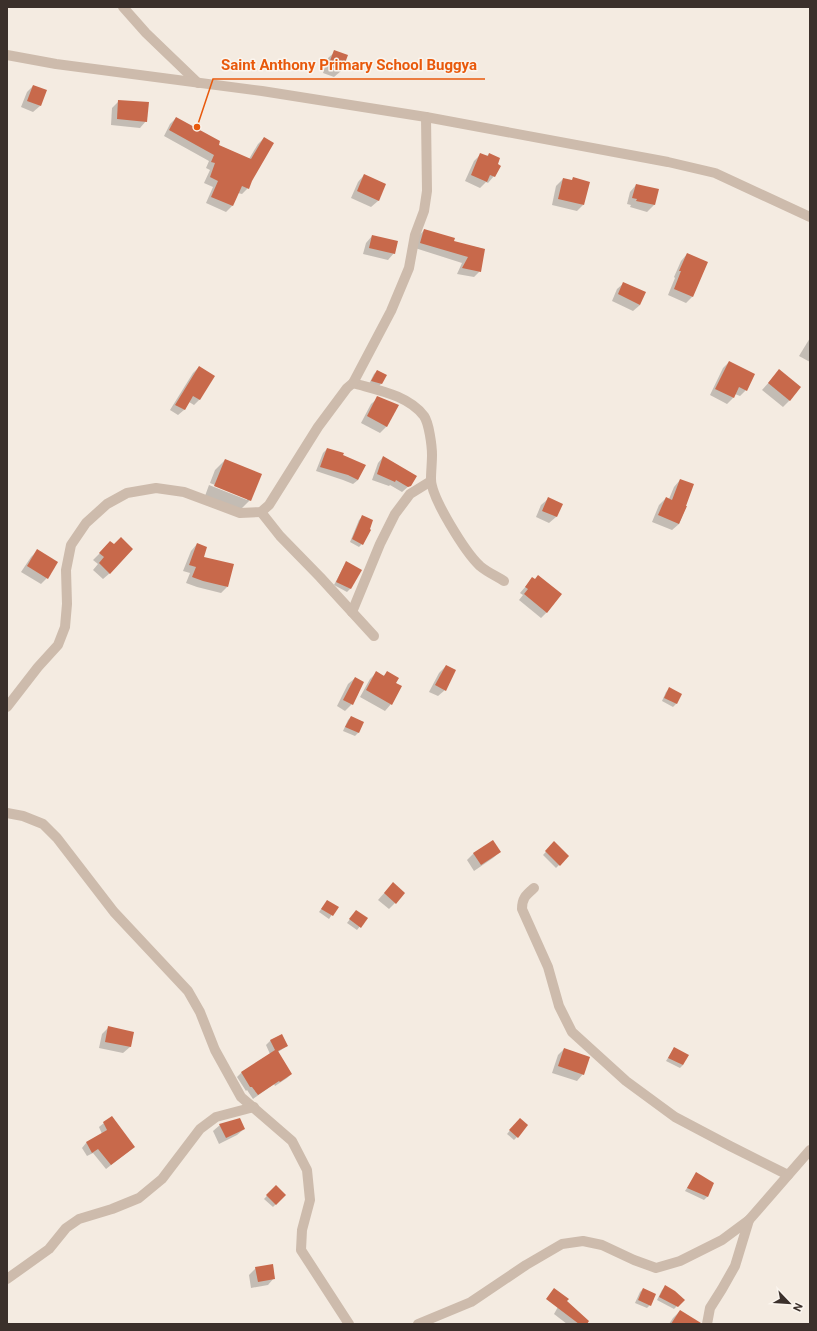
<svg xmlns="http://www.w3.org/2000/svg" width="817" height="1331" viewBox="0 0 817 1331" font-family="Roboto,sans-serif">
	<rect width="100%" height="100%" fill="#f4ebe1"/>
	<g fill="#0003">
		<polygon points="335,52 346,56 341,71 334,77 323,73 328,58"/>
		<polygon points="33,86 40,106 33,112 21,107 27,92"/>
		<polygon points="119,101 146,121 140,128 111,125 112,108"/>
		<polygon points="176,118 218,145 249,159 258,144 264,138 248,188 242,194 238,193 232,206 226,212 206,203 213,187 204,183 210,170 206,168 209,161 164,136 170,124"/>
		<polygon points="481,154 486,157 489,154 494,176 488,183 486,182 480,188 465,181 474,161"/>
		<polygon points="364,175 385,184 378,201 371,207 351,198 358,182"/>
		<polygon points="563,179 583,205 577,211 552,205 556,186"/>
		<polygon points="636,185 657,190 654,205 647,212 630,207 631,205 627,204 630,192"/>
		<polygon points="424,230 453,242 484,249 480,271 474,277 457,274 462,263 415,248 419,236"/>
		<polygon points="372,236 394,253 388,260 363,254 366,243"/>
		<polygon points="687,254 707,263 692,297 686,303 668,295 675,278 674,277 681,261"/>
		<polygon points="624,283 640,305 633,311 612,301 617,289"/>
		<polygon points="810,338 810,362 799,356"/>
		<polygon points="729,362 746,390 740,396 735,394 733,398 727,404 710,395 723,368"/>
		<polygon points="199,367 200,399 194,405 189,402 184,410 178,415 170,410 193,373"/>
		<polygon points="377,371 381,384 378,387 369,384 374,374"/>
		<polygon points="779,371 790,400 783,407 762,390"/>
		<polygon points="378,398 387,426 380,433 361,423 371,404"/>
		<polygon points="327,449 342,456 358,480 353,484 343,480 316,471 323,453"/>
		<polygon points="383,457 410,485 402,492 390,485 389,486 372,480 378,463"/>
		<polygon points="225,460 250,500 240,510 205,496 209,485 247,500 247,498 210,483 215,470"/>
		<polygon points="680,480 686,507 679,524 672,530 652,522 659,505 666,498 669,499 674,487"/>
		<polygon points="548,499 561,504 556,517 549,523 536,517 541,505"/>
		<polygon points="362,517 369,530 362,544 359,547 350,542 359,520"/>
		<polygon points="197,544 202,558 227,587 221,593 197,587 186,583 190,573 183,571 191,551"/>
		<polygon points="114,546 110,573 103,579 93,570 98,564 93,560 104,549"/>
		<polygon points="38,550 47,578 41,584 21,572 31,557"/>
		<polygon points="347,563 360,570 350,589 347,592 334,585 344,566"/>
		<polygon points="532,579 535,580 547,612 541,618 519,600 523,595 520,593"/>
		<polygon points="446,666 445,690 438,696 429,692 439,673"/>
		<polygon points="377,672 383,676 387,673 395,683 401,687 391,704 385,711 360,697 370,679"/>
		<polygon points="355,678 352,704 345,711 337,706 348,684"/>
		<polygon points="669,689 680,694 676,704 673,707 662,701 666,692"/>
		<polygon points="351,717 363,722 358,733 355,736 343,731 348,720"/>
		<polygon points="554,843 568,856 556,868 543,855"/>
		<polygon points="500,852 493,858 474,871 467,860 474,853"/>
		<polygon points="393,883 395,903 389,909 378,900"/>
		<polygon points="327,901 337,907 329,919 319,912"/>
		<polygon points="354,914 366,919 357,930 347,923"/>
		<polygon points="109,1027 133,1033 130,1047 123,1053 99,1048 102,1034"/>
		<polygon points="281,1035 287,1046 278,1052 291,1074 287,1078 275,1086 274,1084 253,1099 247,1090 246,1091 237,1077 241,1073 270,1054 266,1045 270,1041"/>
		<polygon points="674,1048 683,1065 680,1068 666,1061"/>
		<polygon points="564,1049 583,1074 577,1081 552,1073 558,1055"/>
		<polygon points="517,1122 517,1137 514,1140 507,1134"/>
		<polygon points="104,1123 129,1151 106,1169 93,1153 87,1156 82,1148 86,1143 102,1134 99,1127"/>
		<polygon points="220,1125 244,1129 237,1135 219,1144 213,1131"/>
		<polygon points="696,1174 713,1184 707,1197 704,1200 685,1191"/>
		<polygon points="276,1186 285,1195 273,1207 264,1199"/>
		<polygon points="256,1268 274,1278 268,1285 251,1288 249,1275"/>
		<polygon points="665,1287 683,1300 674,1309 657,1300 662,1290"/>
		<polygon points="643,1289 650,1305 647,1308 635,1303 640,1292"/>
		<polygon points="559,1305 585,1324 567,1324 554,1314"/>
		<polygon points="680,1311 688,1324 669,1324 673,1318"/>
	</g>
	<g fill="#c8694b">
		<polygon points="334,50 348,55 342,71 328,66"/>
		<polygon points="33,85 47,90 41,106 27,101"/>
		<polygon points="118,100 149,102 147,122 117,119"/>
		<polygon points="176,117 220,141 219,145 251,159 264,137 274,143 252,181 249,189 242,186 233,206 211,197 218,181 210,177 215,163 211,162 214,155 169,130"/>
		<polygon points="480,153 488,156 489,153 500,158 498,164 501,166 495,177 490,175 487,182 471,175"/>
		<polygon points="364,174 386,184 379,201 357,191"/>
		<polygon points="573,177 590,182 584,205 558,199 563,178 572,180"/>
		<polygon points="636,184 659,189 655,205 636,201 637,199 632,198"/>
		<polygon points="424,229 455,238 454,241 485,249 481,272 462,268 468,257 420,243"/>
		<polygon points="372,235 398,241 395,254 369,248"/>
		<polygon points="687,253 708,262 693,297 674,289 681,271 679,271"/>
		<polygon points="623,282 646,292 640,305 618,294"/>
		<polygon points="729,361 755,374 747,391 739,387 734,398 715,389"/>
		<polygon points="199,366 215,376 200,400 193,396 185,410 175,405"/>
		<polygon points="779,369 801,387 790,401 768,383"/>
		<polygon points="377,370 387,375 382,384 371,381"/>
		<polygon points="377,396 399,405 387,427 367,416"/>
		<polygon points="327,448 344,453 343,455 366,465 358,480 348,475 320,467"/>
		<polygon points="383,456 417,476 411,486 408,487 396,480 395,482 377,474"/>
		<polygon points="225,459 262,474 251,501 214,486"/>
		<polygon points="680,479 694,484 686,506 687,506 679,524 658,515 666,497 672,500"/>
		<polygon points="548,497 563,504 557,517 542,511"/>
		<polygon points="362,515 373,520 370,529 371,530 363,545 352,539"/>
		<polygon points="121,537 133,549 110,574 99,563 104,557 99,553 110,541 114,544"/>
		<polygon points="197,543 207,547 204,557 234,564 228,587 203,581 192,577 196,567 189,565"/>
		<polygon points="37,549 58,562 48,579 27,566"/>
		<polygon points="346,561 362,570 351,589 336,582"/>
		<polygon points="538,575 562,594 547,613 524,594 528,589 525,587 532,577 535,579"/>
		<polygon points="446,665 456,670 446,691 435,685"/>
		<polygon points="376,671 384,676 387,671 399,678 396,683 402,686 392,705 366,690"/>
		<polygon points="355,677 364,682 353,705 343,700"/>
		<polygon points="669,687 682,694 677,704 664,698"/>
		<polygon points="351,716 364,722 359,733 345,727"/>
		<polygon points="493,840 501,852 481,865 473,853"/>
		<polygon points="554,841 569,856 560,866 545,851"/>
		<polygon points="393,882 405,893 396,904 384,893"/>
		<polygon points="327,900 339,907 333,916 321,909"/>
		<polygon points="356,910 368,918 361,928 349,919"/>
		<polygon points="108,1026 134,1032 131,1047 105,1042"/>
		<polygon points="282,1034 288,1046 278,1051 292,1074 280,1082 279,1081 258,1095 252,1087 250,1087 241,1072 275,1050 270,1040"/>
		<polygon points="674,1047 689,1055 683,1065 668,1058"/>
		<polygon points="564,1048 590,1057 584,1075 558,1066"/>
		<polygon points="112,1116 135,1147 111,1165 98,1149 92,1153 86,1142 107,1130 103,1122"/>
		<polygon points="240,1118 245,1129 226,1138 219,1124"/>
		<polygon points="520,1118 528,1125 518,1138 509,1130"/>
		<polygon points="696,1172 714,1183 708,1197 687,1188"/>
		<polygon points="276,1185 286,1195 276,1205 266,1195"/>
		<polygon points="273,1264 275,1279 258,1282 255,1267"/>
		<polygon points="665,1285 675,1291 685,1300 678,1307 659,1297"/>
		<polygon points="554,1288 569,1299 567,1301 589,1321 587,1324 579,1324 546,1299"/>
		<polygon points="643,1288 656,1294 651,1306 638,1300"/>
		<polygon points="680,1310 701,1323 701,1324 671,1324"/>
	</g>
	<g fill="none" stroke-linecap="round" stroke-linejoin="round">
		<g stroke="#cdbbac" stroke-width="10">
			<polyline points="123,7 146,33 198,83"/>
			<polyline points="7,55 56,64 262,91 426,117 668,162 715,173 810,217"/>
			<path d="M353,383C377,390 408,395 424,416C429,423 432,446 432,455C432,463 431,471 431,479C431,498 466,553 480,566C487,572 496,576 504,581"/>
			<polyline points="261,512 280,536 320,577 374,636"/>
			<polyline points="352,612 380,544 395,514 410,494 431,481"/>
			<polyline points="7,707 38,667 58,645 65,627 67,604 66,570 71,545 86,523 107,504 127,493 156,488 184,492 240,513 261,512 269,505 318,427 347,388 353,383 391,311 409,268 415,235 424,211 427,191 426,117"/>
			<polyline points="7,813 23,816 43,824 57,838 114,912 188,991 200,1012 215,1050 241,1097 292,1141 307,1170 310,1200 302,1230 301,1250 349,1324"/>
			<path d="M534,888C526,895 522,898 522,909L548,967L559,1006L572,1032L626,1081L675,1117L730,1146L788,1175"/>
			<polyline points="7,1279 49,1249 66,1228 79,1219 112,1209 139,1198 162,1179 200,1129 216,1117 254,1107"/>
			<polyline points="418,1324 471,1302 526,1265 562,1244 583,1241 602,1245 634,1260 656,1268 680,1261 722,1240 749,1220 810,1150"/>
			<polyline points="707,1324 710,1308 722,1289 735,1266 749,1220"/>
		</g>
	</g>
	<path fill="none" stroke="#e8590c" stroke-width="1.5" d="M197 127L213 79H485"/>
	<circle fill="#e8590c" stroke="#fbf5ee" stroke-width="1.5" cx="197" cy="127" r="4"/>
	<g font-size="15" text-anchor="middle" font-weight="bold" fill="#e8590c" stroke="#fbf5ee" stroke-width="3" stroke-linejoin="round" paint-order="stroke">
		<text x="349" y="70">Saint Anthony Primary School Buggya</text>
	</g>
	<rect width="817" height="1331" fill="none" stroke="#3b302b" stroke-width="16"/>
	<g transform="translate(789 1303) rotate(115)" stroke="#fbf5ee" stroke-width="3" paint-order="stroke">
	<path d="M0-3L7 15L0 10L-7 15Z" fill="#3b302b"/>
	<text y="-6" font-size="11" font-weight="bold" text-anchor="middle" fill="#3b302b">N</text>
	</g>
</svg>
